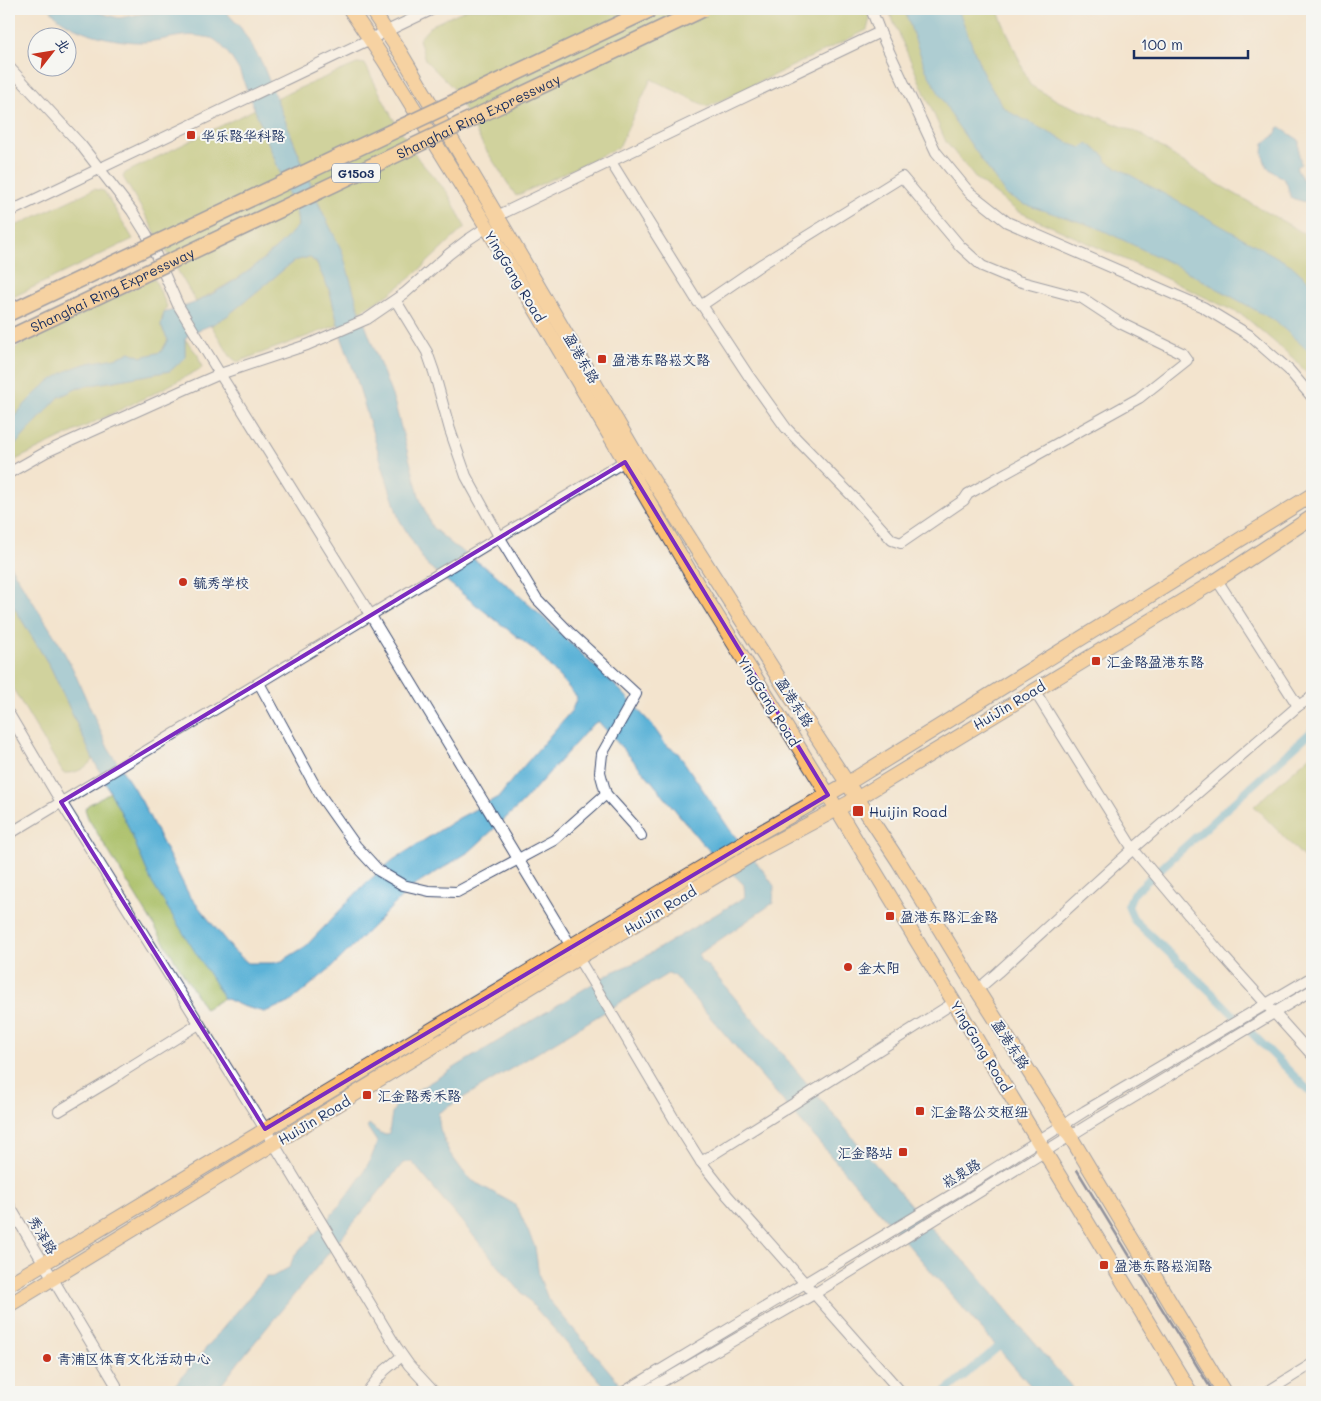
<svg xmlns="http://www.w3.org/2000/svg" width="1321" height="1401" viewBox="0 0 1321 1401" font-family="Mali,'LXGW WenKai TC',sans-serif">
	<rect width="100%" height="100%" fill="#f6f6f2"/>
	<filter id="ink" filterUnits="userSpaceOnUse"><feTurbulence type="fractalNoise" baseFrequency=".02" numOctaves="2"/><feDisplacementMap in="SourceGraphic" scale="10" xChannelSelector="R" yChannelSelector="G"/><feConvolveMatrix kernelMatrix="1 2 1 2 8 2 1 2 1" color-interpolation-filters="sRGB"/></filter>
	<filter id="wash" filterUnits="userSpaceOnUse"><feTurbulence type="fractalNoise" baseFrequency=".0096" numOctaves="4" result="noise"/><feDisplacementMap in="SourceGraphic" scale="20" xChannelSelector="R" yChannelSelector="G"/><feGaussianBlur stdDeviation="1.12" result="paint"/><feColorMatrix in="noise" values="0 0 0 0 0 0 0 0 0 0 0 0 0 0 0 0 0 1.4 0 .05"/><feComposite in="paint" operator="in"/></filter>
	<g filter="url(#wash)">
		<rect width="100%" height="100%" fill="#f3e4ce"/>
		<g fill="#a7bd62" stroke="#617660">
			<polygon points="467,9 866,9 870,19 867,30 708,107 651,79 619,147 516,196 484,147 453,88 425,60 419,39 432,25"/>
			<polygon points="888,9 997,9 1030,85 1060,102 1141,134 1209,179 1312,238 1312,379 1293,358 1244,316 1148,270 1017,211 976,179 946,142"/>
			<polygon points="359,63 365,64 391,115 419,160 448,193 465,227 415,274 388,295 360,311 327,223 276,98"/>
			<polygon points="255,109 297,215 298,226 284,241 247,273 196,302 123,177 125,173"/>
			<polygon points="94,189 104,191 133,239 9,299 9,229"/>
			<path d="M309,257C327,269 333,305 338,325L237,362L230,356L211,325L227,316L294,261Z"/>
			<polygon points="154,278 167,306 162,318 161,326 168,340 161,352 141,357 130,352 119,358 84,364 30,399 9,423 9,351"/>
			<polygon points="185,339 198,355 202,368 155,393 9,463 9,448 17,443 59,397 80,387 170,371 185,358"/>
			<path d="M9,599L51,668L93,759C86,769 75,774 63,773L9,682Z"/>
			<polygon points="1312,754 1312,866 1254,806"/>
			<polygon points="110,792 199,956 224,998 205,1009 88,818 85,809 88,805"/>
		</g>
		<g fill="#5bb2d7" stroke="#3b709a">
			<path d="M50,9H85L119,18L141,14L217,9L225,11L241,28L262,63L319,205L342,251L358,306L394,401L420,499L432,527L453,545L495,574L547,621L622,692L652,725L666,745L678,753L730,830L765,873L774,886L773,903L699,954L700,960L708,966L876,1165L942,1241L968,1264L1076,1392H1036L696,1001L674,976L669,973L438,1113L440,1129L449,1152L462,1170L473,1181L514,1204L519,1211L535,1247L539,1276L548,1299L627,1392H610L506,1275L412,1162L403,1163L241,1359L216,1392H169L266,1277H272L290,1267L293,1258C319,1228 367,1181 377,1142L367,1127L369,1124L377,1131L385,1135L389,1133L392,1113L398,1102L612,972L634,963L745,897L744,885L702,843L649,778L598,721L591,726L522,803L470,851L411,888L333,966L289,1003L264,1012L242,1006L224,998L152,883L127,824L93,759L51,668L9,599V564L59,643L72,667L108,748L141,800L189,895L234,951L248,963H274L282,961L306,946L365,884L393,860L459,818L500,796L511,781L572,710L577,697L537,652L475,604L426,564L418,551L399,519L384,471L356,377L342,339L330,292L316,262L309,257L294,261L227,316L211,325L189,334L185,339V358L170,371L80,387L59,397L17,443L9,448V423C31,397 50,374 85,364C101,359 114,361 130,352L141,357L161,352L168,340L161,326L164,313C175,309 187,306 197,302C236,283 269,258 298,226L297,215L239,70C232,59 225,47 215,40C212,38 208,37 204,37C183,32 165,41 144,42C117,43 66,32 50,9Z"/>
			<polygon points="904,9 958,9 984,76 1003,107 1013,114 1073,145 1082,148 1087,143 1105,156 1107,162 1291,265 1312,284 1312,354 1275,321 1177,266 1096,227 1023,204 1006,195 954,120 926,70"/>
			<path d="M1279,127L1299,140V155L1301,164L1296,167L1306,186L1310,185L1312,187V204L1291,198C1289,193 1288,186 1286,182C1283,177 1277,175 1273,172C1263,165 1262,154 1264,143L1274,136Z"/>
		</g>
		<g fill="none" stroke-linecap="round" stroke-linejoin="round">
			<g stroke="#5bb2d7" stroke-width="8">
				<polyline points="1312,731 1133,894 1128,906 1134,920 1213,994 1312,1094"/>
				<polyline points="945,1392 1004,1342"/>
			</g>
		</g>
	</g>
	<g filter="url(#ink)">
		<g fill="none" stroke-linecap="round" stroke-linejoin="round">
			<g stroke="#3b4a6f" stroke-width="12">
				<g id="minor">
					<polyline points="871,9 880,32 936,152 969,192 1007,222 1203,307 1249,335 1289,370 1312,397"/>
					<polyline points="9,10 9,9"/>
					<polyline points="9,67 81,145 132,211 147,235 178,305 220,374 371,616 612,1014 674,1119 701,1162 727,1195 901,1392"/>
					<polyline points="611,162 698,302 702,305 748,375 786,428 856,500 892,540 901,543 964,500 968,494 1033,458"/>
					<polyline points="9,212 433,9"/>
					<polyline points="497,216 880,32"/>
					<polyline points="396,301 427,352 434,372 450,430 466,476 500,538 537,599 570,633 636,694 602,754 600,772 606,794 634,825 641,836"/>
					<polyline points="702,305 762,264 902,177 960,246 982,266 1018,281 1082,298 1120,323 1182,353 1187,360 1139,398 1033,457"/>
					<polyline points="9,473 46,452 188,388 220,374 307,345 367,319 405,293 449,254 466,241 487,227"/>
					<polyline points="1217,580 1298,706"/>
					<polyline points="259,683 320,795 356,846 379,871 403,885 429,891 457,892 554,840 606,794"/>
					<polyline points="1034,690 1133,849 1224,957 1312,1055"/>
					<polyline points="9,714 61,802 265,1129 397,1348 409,1365 434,1392"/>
					<polyline points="9,834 630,458"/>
					<polyline points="977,990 998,972 1133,849 1298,706 1312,697"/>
					<polyline points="59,1111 114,1078 122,1072 199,1024"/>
					<polyline points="701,1162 955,1002"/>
					<polyline points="9,1205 116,1385"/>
					<polyline points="367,1392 384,1371 402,1356"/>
					<polyline points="624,1392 978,1179 1085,1111 1312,977"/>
					<polyline points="644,1392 814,1294 1091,1123 1312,990"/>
					<polyline points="1267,1392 1312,1364"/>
				</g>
			</g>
			<g stroke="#3b4a6f" stroke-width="16">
				<g id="major">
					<polyline points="350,9 384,60 487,227 699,587 837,809 1190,1392"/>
					<polyline points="371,9 400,52 497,216 636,454 787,691 899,862 977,990 1070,1136 1224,1392"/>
					<polyline points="9,1284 749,839 848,783 1312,495"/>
					<polyline points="9,1305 578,958 758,851 858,798 1217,580 1312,517"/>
				</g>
			</g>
			<use href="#minor" stroke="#fff" stroke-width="10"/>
			<use href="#major" stroke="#fbbd6e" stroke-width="14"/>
			<polyline stroke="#1b2f5e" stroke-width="2.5" points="1077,1170 1213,1392"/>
			<g stroke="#3b4a6f" stroke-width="18" stroke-linecap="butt">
				<g id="highway-bridge">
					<polyline points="9,313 651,9"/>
					<path id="s1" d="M9,338L703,9"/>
				</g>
			</g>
			<use href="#highway-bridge" stroke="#fbbd6e" stroke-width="15"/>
		</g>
	</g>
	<path d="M0 0H1321V1401H0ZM625,462L828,795L265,1129L61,802Z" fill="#f3e4ce" fill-opacity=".55" fill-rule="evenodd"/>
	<path fill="none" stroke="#7b2cbf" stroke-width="4" stroke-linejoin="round" d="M625,462L828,795L265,1129L61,802Z"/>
	<g fill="#c8321e" stroke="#f6f6f2" stroke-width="2">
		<rect x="186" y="130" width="10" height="10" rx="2.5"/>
		<rect x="597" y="354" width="10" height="10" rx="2.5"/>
		<circle cx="183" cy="582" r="5"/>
		<rect x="1091" y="656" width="10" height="10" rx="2.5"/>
		<rect x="852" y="805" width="12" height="12" rx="2.5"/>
		<rect x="885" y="911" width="10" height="10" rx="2.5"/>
		<circle cx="848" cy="967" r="5"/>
		<rect x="362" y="1090" width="10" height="10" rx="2.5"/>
		<rect x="915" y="1106" width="10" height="10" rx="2.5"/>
		<rect x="898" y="1147" width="10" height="10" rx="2.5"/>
		<rect x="1099" y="1260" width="10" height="10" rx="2.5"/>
		<circle cx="47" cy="1358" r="5"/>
	</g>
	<g text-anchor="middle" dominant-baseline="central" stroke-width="4" stroke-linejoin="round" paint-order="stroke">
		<rect fill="#f6f6f2" stroke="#5d6b8a" stroke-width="1" x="332" y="163.5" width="48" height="19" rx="4"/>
		<g font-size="12" font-weight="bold" fill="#1b2f5e">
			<text x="356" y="173">G1503</text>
		</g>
		<g font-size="14" fill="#1b2f5e" stroke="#f6f6f2">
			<text stroke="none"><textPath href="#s1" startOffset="519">Shanghai Ring Expressway</textPath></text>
			<text transform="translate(515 276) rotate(59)">YingGang Road</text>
			<text stroke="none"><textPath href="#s1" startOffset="114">Shanghai Ring Expressway</textPath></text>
			<text transform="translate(582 358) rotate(60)">盈港东路</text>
			<text transform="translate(769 701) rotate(58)">YingGang Road</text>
			<text transform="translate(795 702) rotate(57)">盈港东路</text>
			<text transform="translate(1009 705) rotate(-31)">HuiJin Road</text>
			<text transform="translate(660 910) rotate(-31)">HuiJin Road</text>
			<text transform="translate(1011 1044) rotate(57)">盈港东路</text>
			<text transform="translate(981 1046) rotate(59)">YingGang Road</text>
			<text transform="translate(314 1120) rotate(-31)">HuiJin Road</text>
			<text transform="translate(961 1173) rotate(-31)">崧泉路</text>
			<text transform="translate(43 1235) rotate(59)">秀泽路</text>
		</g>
		<g font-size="14" fill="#1b2f5e" stroke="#f6f6f2" text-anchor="start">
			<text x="201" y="135">华乐路华科路</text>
			<text x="612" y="359">盈港东路崧文路</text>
			<text x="193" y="582">毓秀学校</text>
			<text x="1106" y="661">汇金路盈港东路</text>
			<text x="869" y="811">Huijin Road</text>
			<text x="900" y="916">盈港东路汇金路</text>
			<text x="858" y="967">金太阳</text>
			<text x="377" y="1095">汇金路秀禾路</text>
			<text x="930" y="1111">汇金路公交枢纽</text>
			<text x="893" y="1152" text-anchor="end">汇金路站</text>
			<text x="1114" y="1265">盈港东路崧润路</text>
			<text x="57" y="1358">青浦区体育文化活动中心</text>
		</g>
	</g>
	<rect width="1321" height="1401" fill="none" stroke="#f6f6f2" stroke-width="30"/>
	<g transform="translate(52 52) rotate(59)"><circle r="24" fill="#f6f6f2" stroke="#9ea6b7"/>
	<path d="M0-4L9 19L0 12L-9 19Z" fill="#c8321e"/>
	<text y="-8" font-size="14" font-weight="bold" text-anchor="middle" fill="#1b2f5e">北</text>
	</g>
	<path d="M1134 50v8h114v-8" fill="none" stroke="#1b2f5e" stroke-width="2.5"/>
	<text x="1141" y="50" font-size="15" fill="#1b2f5e" stroke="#f6f6f2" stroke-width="4" paint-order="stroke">100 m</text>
</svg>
